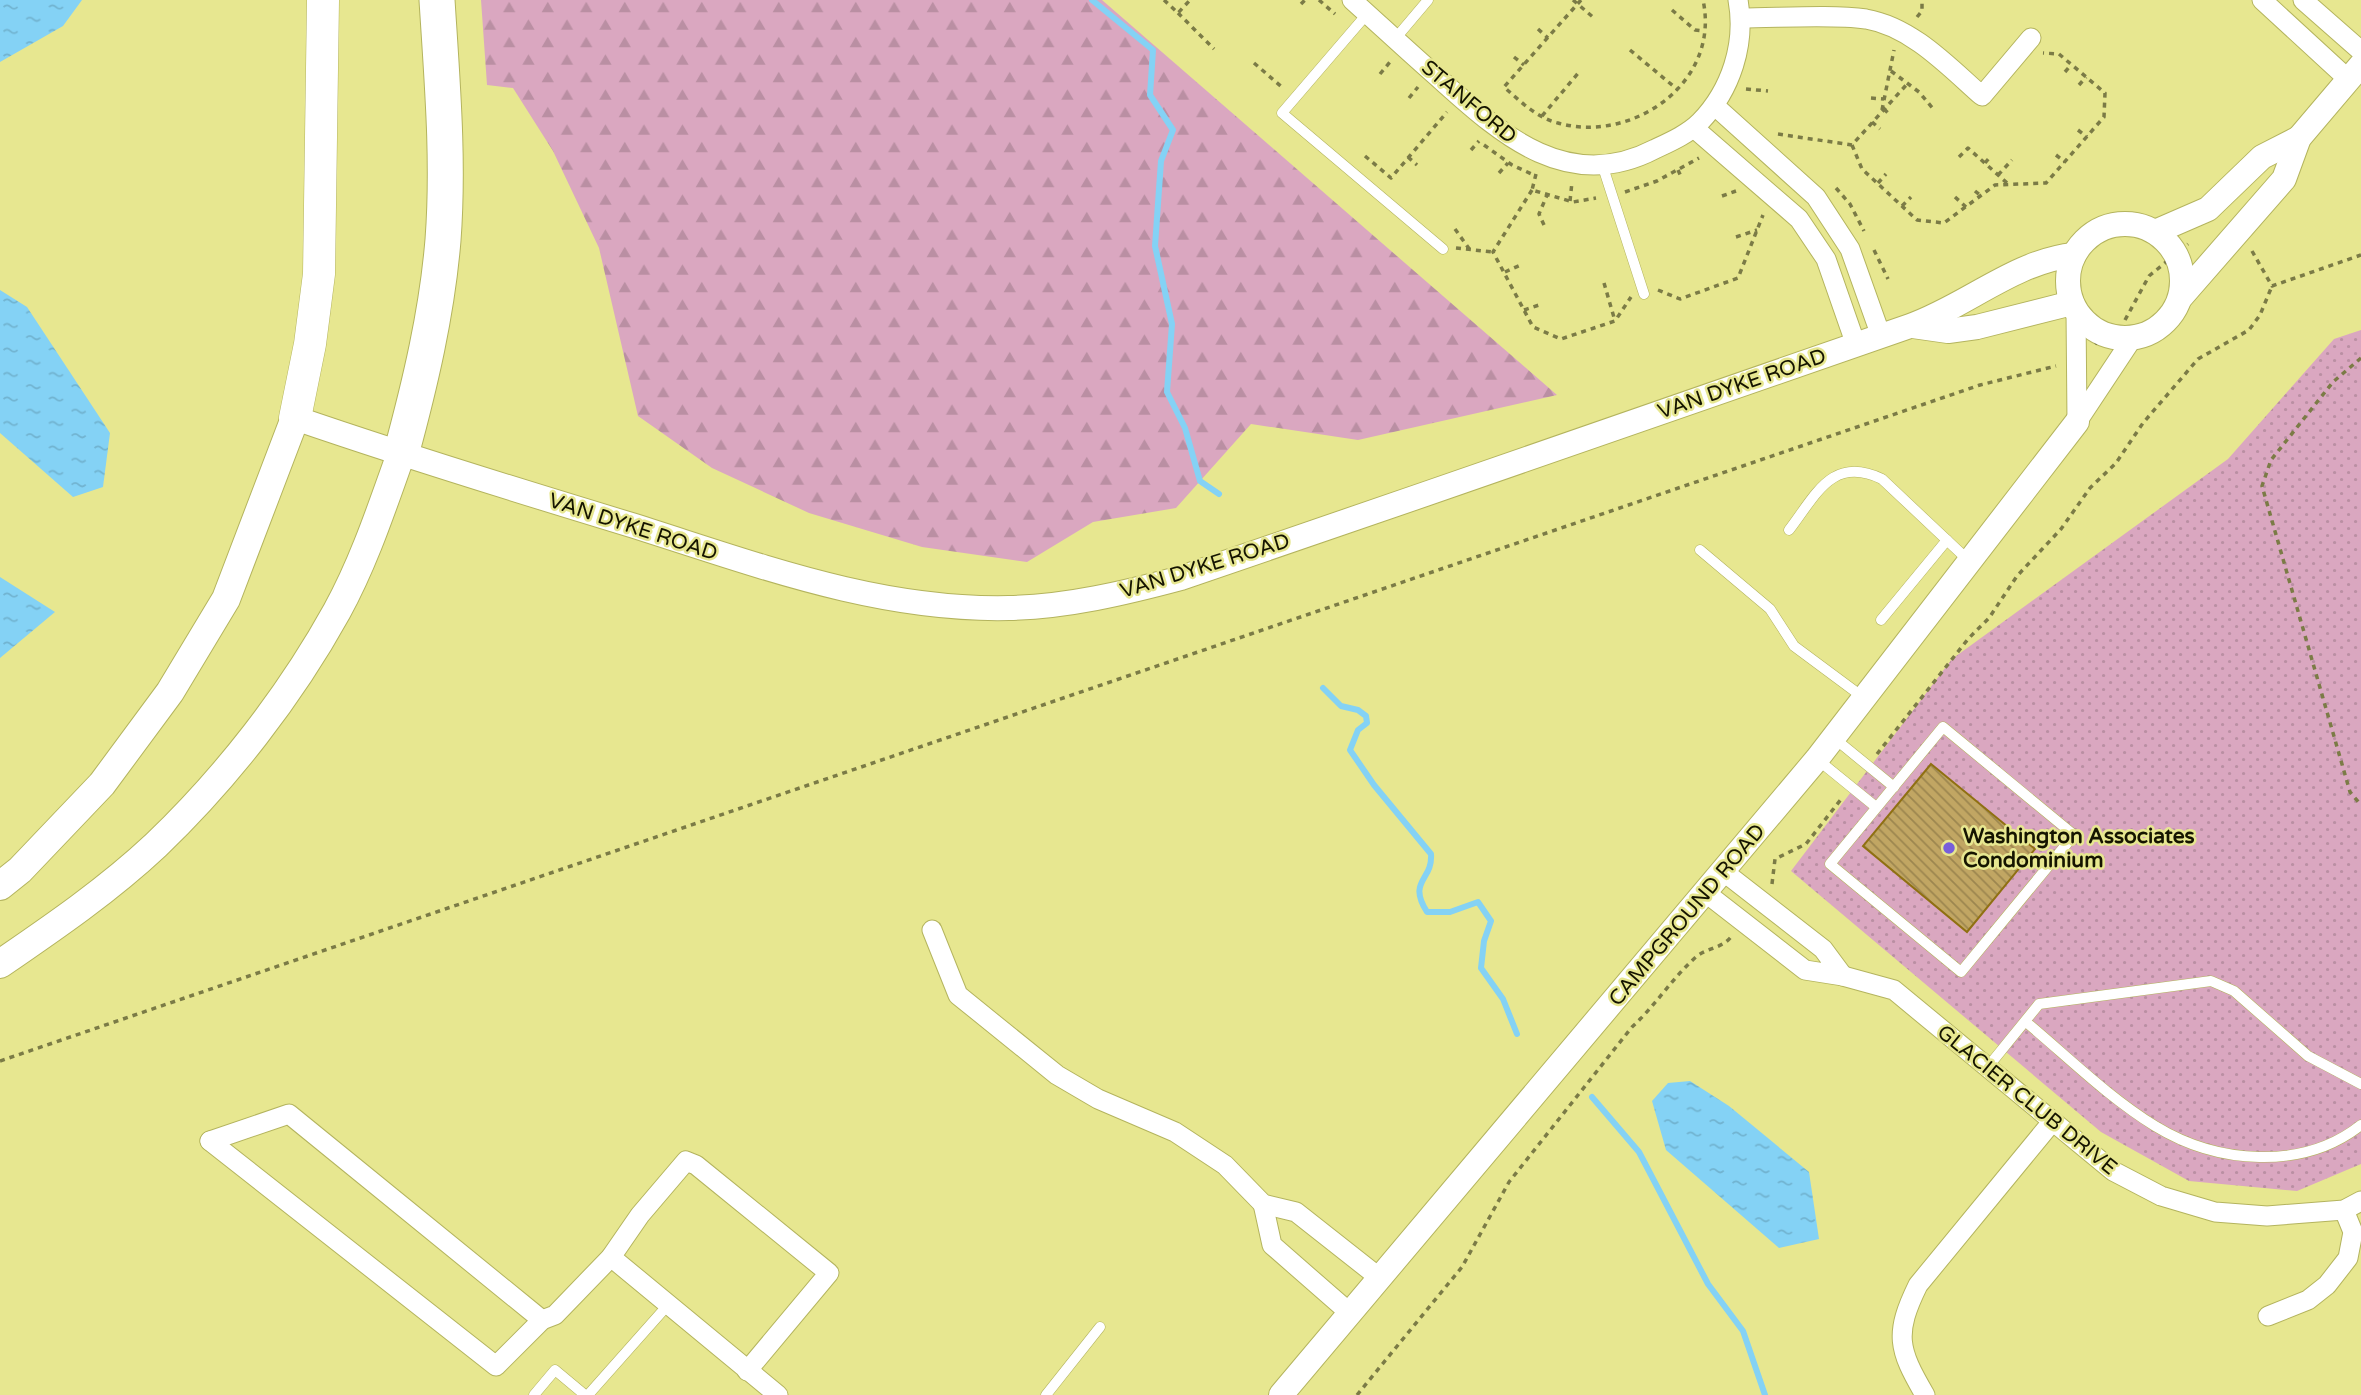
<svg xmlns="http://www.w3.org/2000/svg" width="2361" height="1395" viewBox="0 0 2361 1395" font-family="'Varela Round',sans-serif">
	<defs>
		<pattern id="grass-dots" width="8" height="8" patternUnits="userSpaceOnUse" patternTransform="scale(1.75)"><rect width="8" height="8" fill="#daa7c0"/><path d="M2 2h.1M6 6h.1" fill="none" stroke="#ba8fa3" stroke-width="1.8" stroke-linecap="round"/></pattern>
		<pattern id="forest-firs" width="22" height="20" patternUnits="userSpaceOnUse" patternTransform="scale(1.75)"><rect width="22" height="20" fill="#daa7c0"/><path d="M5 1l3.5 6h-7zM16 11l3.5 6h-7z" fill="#ba8fa3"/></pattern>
		<pattern id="water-ripples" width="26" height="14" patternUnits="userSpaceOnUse" patternTransform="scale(1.75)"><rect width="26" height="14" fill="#84d2f5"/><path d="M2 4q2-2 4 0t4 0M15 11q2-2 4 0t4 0" fill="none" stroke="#71b3d0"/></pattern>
		<pattern id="building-back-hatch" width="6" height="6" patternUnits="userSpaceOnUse" patternTransform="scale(1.75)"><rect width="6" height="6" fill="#c1a663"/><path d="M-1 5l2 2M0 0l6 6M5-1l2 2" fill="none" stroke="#9c864f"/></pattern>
	</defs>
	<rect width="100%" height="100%" fill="#e7e790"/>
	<polygon fill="url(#grass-dots)" points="2361,330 2361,1164 2297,1191 2189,1181 2101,1132 1791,871 1952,659 2228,459 2334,339"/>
	<polygon fill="url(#forest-firs)" points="481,0 1102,0 1557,395 1358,440 1251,424 1176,508 1093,522 1027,562 922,547 809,513 712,468 638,416 599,248 553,151 513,88 487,85"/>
	<g fill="url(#water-ripples)">
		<polygon points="0,0 82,0 63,26 0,62"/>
		<polygon points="0,290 27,307 110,433 103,487 73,497 0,433"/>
		<polygon points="0,577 55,612 0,658"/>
		<polygon points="1690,1081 1729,1106 1809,1172 1819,1239 1779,1248 1666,1150 1652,1101 1668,1083"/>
	</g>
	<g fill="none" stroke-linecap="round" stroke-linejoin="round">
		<g stroke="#84d2f5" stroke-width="6">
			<polyline points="1092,0 1153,50 1150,95 1173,130 1161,161 1155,246 1172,324 1167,392 1185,428 1200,481 1219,494"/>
			<path d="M1323,688L1341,706L1358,710L1366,716L1367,723L1358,730L1350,750L1374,785L1431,854C1433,881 1407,880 1427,912H1450L1478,902L1491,921L1484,941L1481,968L1503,999L1517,1034"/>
			<polyline points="1592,1097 1639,1152 1708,1284 1743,1331 1765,1395"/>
		</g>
	</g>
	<polygon fill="url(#building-back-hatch)" stroke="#8f7012" stroke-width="2" points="1931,764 2035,849 1967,932 1863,846"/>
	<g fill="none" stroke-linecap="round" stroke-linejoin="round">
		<g stroke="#b4b45e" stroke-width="11">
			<g id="service">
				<polyline points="1367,14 1282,113 1443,249"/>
				<polyline points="1395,39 1428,0"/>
				<polyline points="1602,164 1644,294"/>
				<path d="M1789,530C1816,495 1832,455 1882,479L1968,560"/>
				<polyline points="1700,550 1770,609 1794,646 1864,698"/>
				<polyline points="1881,620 1947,540"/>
				<polygon points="1943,727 2074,835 1961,972 1830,864"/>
				<polyline points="1834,738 1894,787"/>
				<polyline points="1817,759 1876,807"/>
				<path d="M2026,1022C2068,1057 2108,1097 2155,1126C2217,1164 2303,1171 2361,1125"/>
				<polyline points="1987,1068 2039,1004 2211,981 2234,991 2308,1056 2361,1084"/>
				<polyline points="534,1395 555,1370 585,1395"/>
				<polyline points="588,1395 667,1306"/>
				<polyline points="1046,1395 1100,1327"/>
			</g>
		</g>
		<g stroke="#b4b45e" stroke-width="21">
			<g id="minor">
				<path d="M1352,0C1382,27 1412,55 1443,82C1503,136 1569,194 1655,149C1670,142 1688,134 1700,122C1731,90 1746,44 1738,0"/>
				<polyline points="2262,0 2349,80"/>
				<polyline points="2303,0 2361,51"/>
				<path d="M1741,18C1778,18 1832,14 1866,19C1912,27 1948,66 1982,96L2031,38"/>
				<polyline points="1715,106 1816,197 1850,249 1881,336"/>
				<polyline points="1694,128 1799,219 1826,259 1856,345"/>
				<polyline points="2076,311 2077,422"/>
				<polyline points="2077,422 2132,339"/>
				<polyline points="1706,893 1805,970 1843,976 1823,949 1724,872"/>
				<polyline points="932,930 958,995 1057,1075 1098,1099 1175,1132 1225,1165 1263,1204 1296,1212 1381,1279"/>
				<polyline points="1843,976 1894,990 2113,1171 2161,1196 2215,1212 2267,1216 2344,1210 2361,1201"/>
				<polyline points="210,1141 496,1366 542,1320 555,1315 611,1257 640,1215 686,1161 696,1165 829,1273 747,1371"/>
				<polyline points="210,1141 289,1114 542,1320"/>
				<polyline points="1263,1204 1272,1245 1351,1314"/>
				<polyline points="611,1257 778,1395"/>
				<polyline points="2268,1316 2308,1300 2327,1285 2348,1258 2353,1232 2344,1210"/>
				<path d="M1925,1395C1898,1349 1894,1334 1918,1285L2052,1122"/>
			</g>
		</g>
		<g stroke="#b4b45e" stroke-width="26">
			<g id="tertiary">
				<circle cx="2125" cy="281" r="57"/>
				<polyline points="2155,232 2208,209 2262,157 2299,138"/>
				<polyline points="2181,297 2284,179 2299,138 2361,65"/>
				<polyline points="1913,326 1948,331 1977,327 2072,303"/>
				<path d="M295,418C405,456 516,490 628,524C753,563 876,611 1009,608C1066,607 1125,593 1181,578C1424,494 1668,412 1910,326C1965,307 2015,261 2074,255"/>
				<polyline points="1281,1395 1817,759 2077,422"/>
			</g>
		</g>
		<g stroke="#b4b45e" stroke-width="30">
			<g id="secondary">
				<polyline points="0,886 20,870 102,784 170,692 226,599 295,418"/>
				<path d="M0,964C54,927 108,890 156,845C226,778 290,696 337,611C364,562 382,507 401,454"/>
			</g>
		</g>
		<g stroke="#b4b45e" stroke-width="33">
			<polyline id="trunk" points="295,418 310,344 319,274 323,0"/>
		</g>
		<g stroke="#b4b45e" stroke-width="37">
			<path id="motorway" d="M401,454C420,384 437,313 443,240C449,160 442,80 437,0"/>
		</g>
		<g stroke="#7b7b46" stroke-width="3.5" stroke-dasharray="5 5" stroke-linecap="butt">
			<polyline points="1164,0 1178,13 1190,0"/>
			<polyline points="1319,0 1335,14"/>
			<polyline points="1573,0 1594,18"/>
			<path d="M1581,0L1504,87C1520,101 1537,118 1558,123C1632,144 1721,83 1703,0"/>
			<polyline points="1301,4 1305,0"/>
			<polyline points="1672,10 1695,30 1704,31"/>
			<polyline points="1178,13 1214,49"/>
			<polyline points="1917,17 1922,11 1922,0"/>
			<polyline points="1538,29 1548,38"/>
			<polyline points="1630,50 1678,90"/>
			<polyline points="1514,57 1524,65"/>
			<polyline points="1254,63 1283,88"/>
			<polyline points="1891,71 1919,92 1935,111"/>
			<polyline points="2065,72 2071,65"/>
			<polyline points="1380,74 1390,62"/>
			<polyline points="2079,85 2086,77"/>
			<polyline points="1746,89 1768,91"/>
			<polyline points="1409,98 1418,87"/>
			<polyline points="1871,98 1884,99"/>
			<polyline points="1884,109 1891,116"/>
			<polyline points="1882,110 1894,50"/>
			<polyline points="1542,116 1580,71"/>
			<polyline points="1872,122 1880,129"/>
			<polyline points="2078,130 2087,137"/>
			<polyline points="1778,134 1852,145 1908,83"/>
			<polyline points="1484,145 1512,165 1536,176"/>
			<polyline points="1852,145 1862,169 1917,220 1944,223 1995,185 2046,183 2104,117 2105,93 2059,54 2043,53"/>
			<polyline points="1471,150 1479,141"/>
			<polyline points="2056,155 2065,162"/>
			<polyline points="1365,156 1391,178 1447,112"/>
			<polyline points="1408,157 1417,165"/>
			<polyline points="1959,157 1968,148 2007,183"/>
			<polyline points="1985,163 1990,157"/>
			<polyline points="1678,170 1682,179"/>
			<polyline points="1499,173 1508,163"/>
			<polyline points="1536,174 1532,190 1573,202 1596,198"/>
			<polyline points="1998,175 2012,160"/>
			<polyline points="1878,183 1886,174"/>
			<polyline points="1836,188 1850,204 1864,231"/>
			<polyline points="1532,190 1493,252 1533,327 1561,339 1615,321 1631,297"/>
			<polyline points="1975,191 1981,196"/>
			<polyline points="1625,192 1657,181 1699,158"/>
			<polyline points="1722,196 1736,191"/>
			<polyline points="1955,197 1966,207"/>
			<polyline points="1570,201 1572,182"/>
			<polyline points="1902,206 1911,197"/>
			<polyline points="1544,225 1539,214 1547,195"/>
			<polyline points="1455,229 1470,250"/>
			<polyline points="1736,237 1757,230"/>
			<polyline points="1456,248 1493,252"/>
			<polyline points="1874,250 1888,279"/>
			<polyline points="2252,251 2272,286 2361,255"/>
			<polyline points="1505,272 1523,264"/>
			<polyline points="1604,283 1615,321"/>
			<polyline points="1658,290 1680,299 1738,278 1763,215"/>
			<polyline points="1524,310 1539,305"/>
			<polyline points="2125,320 2149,276 2188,244"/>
			<polyline points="2095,344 2111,331"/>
			<polyline points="2361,358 2333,382 2271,460 2262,486 2350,792 2361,805"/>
			<polyline points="1877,754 1968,639 1989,618 2017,576 2061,529 2090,488 2116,463 2143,423 2198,359 2249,330 2260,315 2272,286"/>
			<polyline points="1772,884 1775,859 1806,844 1842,798"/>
			<polyline points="0,1061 1980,385 2056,366"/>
			<path d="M1357,1395L1462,1267L1509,1182L1632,1027C1656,1005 1673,977 1697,956C1708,948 1722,948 1731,937"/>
		</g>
		<use href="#service" stroke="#fff" stroke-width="10"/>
		<use href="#minor" stroke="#fff" stroke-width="19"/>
		<use href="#tertiary" stroke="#fff" stroke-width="24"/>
		<use href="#secondary" stroke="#fff" stroke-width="28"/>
		<use href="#trunk" stroke="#fff" stroke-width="32"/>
		<use href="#motorway" stroke="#fff" stroke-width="35"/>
	</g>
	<circle fill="#775fda" stroke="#e7e790" stroke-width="2.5" cx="1949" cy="848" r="7"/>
	<g text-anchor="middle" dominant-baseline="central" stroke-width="5" stroke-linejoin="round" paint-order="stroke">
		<g font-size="21" fill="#151400" stroke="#e7e790">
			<text transform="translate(1469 102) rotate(40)">STANFORD</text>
			<text transform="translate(1742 384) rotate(-19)">VAN DYKE ROAD</text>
			<text transform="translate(633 527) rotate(18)">VAN DYKE ROAD</text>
			<text transform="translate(1205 566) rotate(-17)">VAN DYKE ROAD</text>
			<text transform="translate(1687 915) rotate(-50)">CAMPGROUND ROAD</text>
			<text transform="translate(2027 1100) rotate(39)">GLACIER CLUB DRIVE</text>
		</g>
		<g font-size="21" font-weight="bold" fill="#151400" stroke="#e7e790" text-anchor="start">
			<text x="1963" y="836">Washington Associates<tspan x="1963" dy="24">Condominium</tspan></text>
		</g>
	</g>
</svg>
